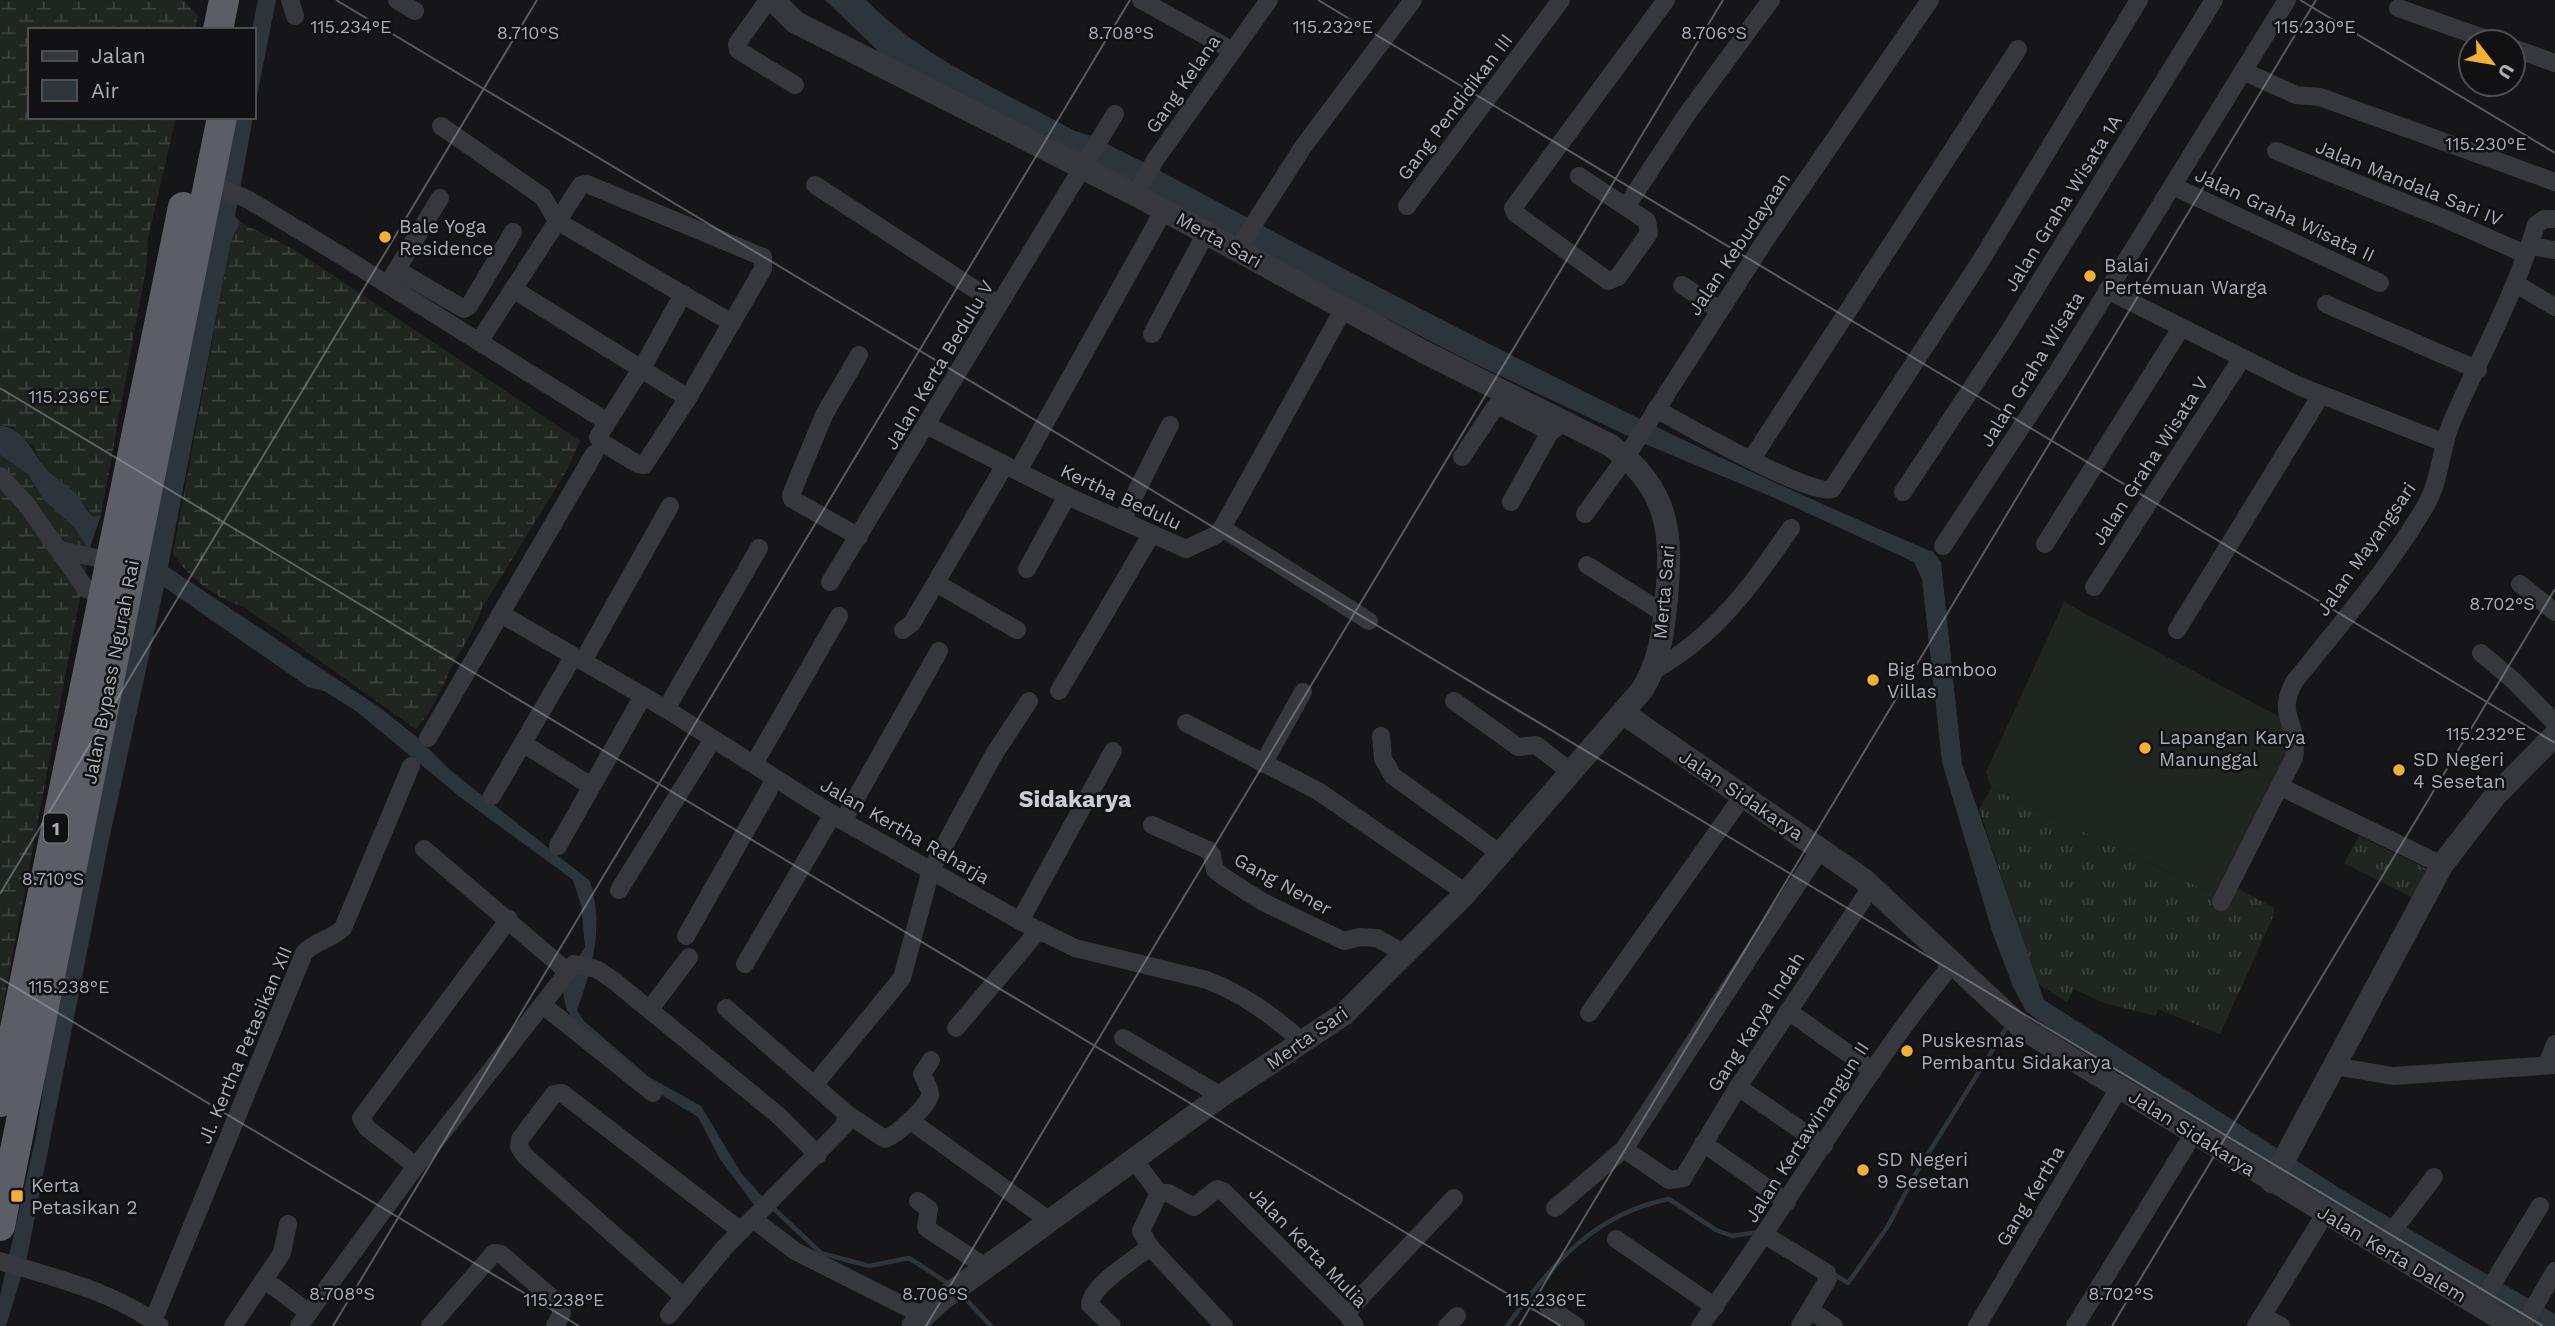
<svg xmlns="http://www.w3.org/2000/svg" width="2555" height="1326" viewBox="0 0 2555 1326" font-family="'Work Sans',sans-serif">
	<defs>
		<pattern id="grass-tufts" width="24" height="20" patternUnits="userSpaceOnUse" patternTransform="scale(1.75)"><rect width="24" height="20" fill="#1e261f"/><path d="M3 7l-1-3M5 7V3M7 7l1-3M15 17l-1-3M17 17v-4M19 17l1-3" fill="none" stroke="#3c433d"/></pattern>
		<pattern id="wetland-marsh" width="20" height="14" patternUnits="userSpaceOnUse" patternTransform="scale(1.75)"><rect width="20" height="14" fill="#1e261f"/><path d="M1 5h8M5 5V1M11 12h8M15 12V8" fill="none" stroke="#3c433d"/></pattern>
	</defs>
	<rect width="100%" height="100%" fill="#161618"/>
	<g fill="url(#grass-tufts)">
		<polygon points="1991,788 2219,896 2226,882 2274,908 2273,917 2220,1034 2158,1009 2156,1016 2104,1003 2074,989 2067,1002 2038,984 1979,809"/>
		<polygon points="2359,836 2431,871 2417,900 2344,863"/>
	</g>
	<g fill="url(#wetland-marsh)">
		<polygon points="0,0 183,0 198,16 195,30 30,30 30,117 176,117 148,239 146,269 101,515 94,517 77,495 43,466 33,447 13,427 0,425"/>
		<path d="M240,222L297,251L580,441L567,470L482,608C474,632 460,651 449,672C437,698 435,706 416,729L244,607C217,599 187,577 173,553L224,276L231,241Z"/>
		<polygon points="0,455 28,474 43,499 75,528 89,550 0,1022"/>
	</g>
	<polygon fill="#1e261f" points="2064,602 2278,716 2294,741 2219,896 1991,788 1986,772"/>
	<g fill="#2c353c">
		<polygon points="258,0 276,0 254,111 252,30"/>
		<path d="M825,0H866C925,60 1003,91 1075,131L1091,136L1149,165C1406,303 1664,439 1933,552L1941,562L1962,764L2044,1000L2349,1194L2555,1314V1326H2536L2419,1261L2054,1032L2026,1011L2013,987L1992,931L1942,762L1922,579L1914,562L1777,499L1645,444L1469,361L892,64Z"/>
		<path d="M235,117H253L235,216L240,222L231,241L224,276L168,567L379,707L417,737L450,770L590,881C604,927 593,967 577,1010L584,1021L649,1077L701,1106L741,1173L765,1199L755,1206L720,1159L698,1117L647,1086L577,1027L566,1008L563,992L569,973L585,947L581,905L573,880L460,797L356,711L324,691L308,687L164,587L109,840L27,1257L6,1326H0V1296L36,1136L54,1018Z"/>
		<path d="M0,425C25,430 29,447 43,465C52,477 67,484 77,495C83,502 86,511 94,517L101,515L89,550L75,528L43,499L28,474L0,455Z"/>
	</g>
	<g fill="none" stroke-linecap="round" stroke-linejoin="round">
		<g stroke="#2c353c" stroke-width="4.5">
			<polyline points="772,1207 821,1253 869,1266 909,1258 949,1284"/>
			<polyline points="1832,1273 1848,1283 1888,1226 1915,1175 2005,1030"/>
			<polyline points="961,1294 991,1326"/>
			<path d="M1507,1326C1550,1266 1593,1214 1669,1199L1716,1230L1732,1236L1758,1232"/>
		</g>
		<g stroke="#37383d" stroke-width="18">
			<polyline points="290,0 295,16"/>
			<polyline points="397,0 415,11"/>
			<polyline points="768,0 737,44 738,50 795,85"/>
			<polyline points="1141,0 1233,51"/>
			<polyline points="2398,8 2495,42"/>
			<polyline points="2513,48 2555,63"/>
			<polyline points="2243,71 2296,95 2320,97 2555,182"/>
			<polyline points="441,126 543,197 557,221 732,323"/>
			<polyline points="2276,151 2448,220 2525,254"/>
			<polyline points="1579,176 1626,207 1687,114 1771,0"/>
			<polyline points="209,182 249,200 337,253 606,421"/>
			<polyline points="815,185 999,305"/>
			<polyline points="2173,186 2380,283"/>
			<polyline points="1136,195 1155,160 1269,0"/>
			<polyline points="1407,206 1561,0"/>
			<polyline points="1626,207 1647,221 1649,233 1618,277 1608,281 1515,213 1513,208 1666,0"/>
			<polyline points="2529,246 2555,250"/>
			<polyline points="1237,250 1303,147 1413,0"/>
			<polyline points="397,270 464,309 469,306 513,232"/>
			<polyline points="391,279 440,198"/>
			<polyline points="2516,284 2555,307"/>
			<polyline points="1682,285 1719,310"/>
			<polyline points="513,289 688,398"/>
			<polyline points="2107,290 2299,386 2445,443"/>
			<polyline points="2326,304 2478,370"/>
			<polyline points="1152,334 1206,233"/>
			<polyline points="480,340 581,185 587,184 763,257 763,269 688,398 644,465 638,464 601,442 598,437 646,361 683,294"/>
			<polyline points="859,355 824,415 791,495 792,499 859,537"/>
			<path d="M1656,409C1683,424 1811,497 1832,489L1980,262L2139,0"/>
			<polyline points="926,425 1067,496 1186,549 1216,535 1222,528 1344,308"/>
			<polyline points="1462,457 1495,407 1504,408 1550,432"/>
			<polyline points="1751,460 2018,49"/>
			<polyline points="1022,464 1164,210"/>
			<polyline points="0,476 27,505 86,589 104,596"/>
			<polyline points="1903,492 2008,333 2214,0"/>
			<polyline points="1511,502 1550,432 1559,426"/>
			<polyline points="1585,514 1626,457 1766,239 1930,0"/>
			<polyline points="1122,520 1170,425"/>
			<polyline points="1222,528 1369,621"/>
			<polyline points="2045,544 2181,328"/>
			<polyline points="1943,546 2060,368 2287,0"/>
			<polyline points="59,550 111,561"/>
			<polyline points="1587,565 1665,614"/>
			<polyline points="1027,569 1067,496"/>
			<polyline points="830,582 1115,114"/>
			<polyline points="936,583 1017,630"/>
			<polyline points="2520,584 2555,612"/>
			<polyline points="2094,587 2242,358"/>
			<path d="M501,614L666,709L843,821L1020,921L1075,948L1207,980C1245,995 1273,1016 1304,1043"/>
			<polyline points="903,630 912,623 1005,465"/>
			<polyline points="2177,630 2321,395"/>
			<polyline points="2481,653 2514,681 2555,723"/>
			<polyline points="583,661 670,506"/>
			<path d="M1653,671C1717,635 1750,587 1791,528"/>
			<polyline points="1059,691 1151,535"/>
			<polyline points="1454,701 1518,747 1536,745 1571,772"/>
			<polyline points="666,709 759,548"/>
			<polyline points="1186,723 1318,791 1466,893"/>
			<polyline points="1381,736 1383,759 1393,776 1501,854"/>
			<polyline points="428,738 594,454"/>
			<polyline points="524,744 591,786"/>
			<polyline points="754,764 839,616"/>
			<polyline points="1263,764 1303,692"/>
			<polyline points="2281,787 2442,865"/>
			<polyline points="492,796 573,657"/>
			<polyline points="843,821 939,651"/>
			<polyline points="1152,825 1208,850 1212,855 1215,870 1227,879 1263,902 1344,941 1360,937 1377,938 1407,955"/>
			<polyline points="558,846 643,696"/>
			<polyline points="424,849 568,972"/>
			<polyline points="619,890 713,739"/>
			<path d="M2221,902L2294,758C2300,720 2275,719 2294,682C2340,625 2388,569 2425,507C2441,480 2440,449 2452,421C2481,355 2515,294 2536,225L2544,219H2555"/>
			<polyline points="1020,921 1113,751"/>
			<polyline points="686,936 775,779"/>
			<polyline points="745,964 833,814"/>
			<polyline points="544,1006 653,1093"/>
			<path d="M726,1008L847,1114L885,1139C897,1134 926,1109 930,1095C931,1088 924,1080 922,1074L931,1060"/>
			<polyline points="650,1009 689,957"/>
			<polyline points="1788,1011 1873,1071"/>
			<polyline points="1589,1013 1742,797"/>
			<polyline points="956,1028 1039,930"/>
			<polyline points="1123,1038 1221,1096"/>
			<polyline points="2547,1065 2555,1044"/>
			<polyline points="2334,1066 2393,1076 2555,1065"/>
			<polyline points="815,1084 902,978 931,870 993,756 1029,701"/>
			<polyline points="1738,1087 1824,1146"/>
			<polyline points="919,1127 1050,1221"/>
			<polyline points="1703,1143 1787,1202"/>
			<polyline points="1624,1149 1669,1180 1683,1178 1738,1087 1872,886"/>
			<polyline points="1134,1160 1159,1193 1141,1231 1150,1247 1224,1326"/>
			<polyline points="416,1166 367,1128 361,1118 509,919"/>
			<polyline points="1159,1193 1168,1193 1194,1207 1217,1189 1223,1191 1346,1313 1355,1326"/>
			<polyline points="918,1201 929,1209 926,1227 929,1230 986,1267"/>
			<polyline points="1555,1208 1624,1149 1821,848"/>
			<polyline points="753,1219 795,1251 924,1316"/>
			<polyline points="1765,1235 1827,1273 1828,1279 1800,1326"/>
			<polyline points="1616,1239 1715,1307"/>
			<polyline points="2381,1246 2434,1177"/>
			<path d="M0,1261C55,1278 113,1291 160,1326"/>
			<polyline points="265,1280 309,1313"/>
			<polyline points="684,1297 525,1156 519,1147 520,1139 554,1094 562,1093 741,1231"/>
			<polyline points="2479,1306 2540,1206"/>
			<polyline points="1548,1307 1576,1326"/>
			<polyline points="1810,1310 1834,1326"/>
			<polyline points="1346,1313 1454,1198"/>
			<polyline points="669,1315 725,1247 844,1126 847,1114"/>
			<polyline points="2262,1316 2281,1326"/>
			<path d="M153,1321L304,953C316,940 331,940 343,928L411,766"/>
			<polyline points="233,1326 282,1253 288,1224"/>
			<polyline points="299,1326 416,1166 574,964 596,969 613,980 779,1116 818,1155"/>
			<polyline points="430,1326 494,1253 501,1254 559,1304 562,1313 555,1326"/>
			<path d="M1112,1326L1090,1305C1090,1286 1135,1259 1150,1247"/>
			<polyline points="1447,1326 1457,1316"/>
			<path d="M1700,1326C1788,1207 1859,1077 1953,963"/>
			<polyline points="1977,1326 2119,1088"/>
			<polyline points="2075,1326 2194,1133"/>
			<polyline points="2256,1326 2325,1214"/>
			<polyline points="2523,1326 2555,1271"/>
		</g>
		<g stroke="#37383d" stroke-width="23">
			<path d="M773,0L795,22L1136,195L1424,352L1610,445C1670,489 1673,533 1666,603C1663,634 1659,663 1642,690L1466,893L1344,1014L1221,1096L941,1300L913,1326"/>
			<polyline points="1623,713 1863,879 2023,1029 2513,1326"/>
			<polyline points="2272,1182 2442,865 2495,796 2555,735"/>
		</g>
		<g stroke="#5b5e65" stroke-width="30">
			<polyline points="218,30 224,0"/>
			<polyline points="0,1102 183,207"/>
			<polyline points="0,1226 222,117"/>
		</g>
	</g>
	<path fill="none" stroke="#a8adb8" stroke-width="2" stroke-opacity="0.45" d="M336,0L2543,1326M1318,0L2555,743M2300,0L2555,153M0,388L1561,1326M0,894L537,0M0,978L579,1326M333,1326L1130,0M926,1326L1723,0M1519,1326L2316,0M2112,1326L2555,589"/>
	<g fill="#f2b134" stroke="#111113" stroke-width="2.5">
		<circle cx="385" cy="237" r="7"/>
		<circle cx="2090" cy="276" r="7"/>
		<circle cx="1873" cy="680" r="7"/>
		<circle cx="2145" cy="748" r="7"/>
		<circle cx="2399" cy="770" r="7"/>
		<circle cx="1907" cy="1051" r="7"/>
		<circle cx="1863" cy="1170" r="7"/>
		<rect x="10" y="1189" width="14" height="14" rx="3.5"/>
	</g>
	<g text-anchor="middle" dominant-baseline="central" stroke-width="5" stroke-linejoin="round" paint-order="stroke">
		<rect fill="#111113" stroke="#7b7e86" stroke-width="2" x="44" y="813.5" width="24" height="29" rx="5"/>
		<g font-size="18" font-weight="bold" fill="#a8adb8">
			<text x="56" y="828">1</text>
		</g>
		<g font-size="19" fill="#a8adb8" stroke="#111113">
			<text transform="translate(1183 84) rotate(-55)">Gang Kelana</text>
			<text transform="translate(1455 107) rotate(-53)">Gang Pendidikan III</text>
			<text transform="translate(2409 183) rotate(22)">Jalan Mandala Sari IV</text>
			<text transform="translate(2063 203) rotate(-58)">Jalan Graha Wisata 1A</text>
			<text transform="translate(2285 215) rotate(25)">Jalan Graha Wisata II</text>
			<text transform="translate(1219 240) rotate(29)">Merta Sari</text>
			<text transform="translate(1739 244) rotate(-56)">Jalan Kebudayaan</text>
			<text transform="translate(939 365) rotate(-59)">Jalan Kerta Bedulu V</text>
			<text transform="translate(2032 369) rotate(-58)">Jalan Graha Wisata</text>
			<text transform="translate(2150 461) rotate(-57)">Jalan Graha Wisata V</text>
			<text transform="translate(1121 497) rotate(25)">Kertha Bedulu</text>
			<text transform="translate(2366 549) rotate(-55)">Jalan Mayangsari</text>
			<text transform="translate(1664 592) rotate(-85)">Merta Sari</text>
			<text transform="translate(111 672) rotate(-79)">Jalan Bypass Ngurah Rai</text>
			<text transform="translate(1741 795) rotate(34)">Jalan Sidakarya</text>
			<text transform="translate(905 831) rotate(30)">Jalan Kertha Raharja</text>
			<text transform="translate(1283 884) rotate(29)">Gang Nener</text>
			<text transform="translate(1756 1022) rotate(-57)">Gang Karya Indah</text>
			<text transform="translate(1307 1038) rotate(-35)">Merta Sari</text>
			<text transform="translate(245 1045) rotate(-67)">Jl. Kertha Petasikan XII</text>
			<text transform="translate(1807 1132) rotate(-57)">Jalan Kertawinangun II</text>
			<text transform="translate(2192 1133) rotate(32)">Jalan Sidakarya</text>
			<text transform="translate(2030 1196) rotate(-59)">Gang Kertha</text>
			<text transform="translate(1308 1247) rotate(46)">Jalan Kerta Mulia</text>
			<text transform="translate(2392 1254) rotate(31)">Jalan Kerta Dalem</text>
		</g>
		<g font-size="19" fill="#a8adb8" stroke="#111113" text-anchor="start">
			<text x="399" y="226">Bale Yoga<tspan x="399" dy="22">Residence</tspan></text>
			<text x="2104" y="265">Balai<tspan x="2104" dy="22">Pertemuan Warga</tspan></text>
			<text x="1887" y="669">Big Bamboo<tspan x="1887" dy="22">Villas</tspan></text>
			<text x="2159" y="737">Lapangan Karya<tspan x="2159" dy="22">Manunggal</tspan></text>
			<text x="2413" y="759">SD Negeri<tspan x="2413" dy="22">4 Sesetan</tspan></text>
			<text x="1921" y="1040">Puskesmas<tspan x="1921" dy="22">Pembantu Sidakarya</tspan></text>
			<text x="1877" y="1159">SD Negeri<tspan x="1877" dy="22">9 Sesetan</tspan></text>
			<text x="31" y="1185">Kerta<tspan x="31" dy="22">Petasikan 2</tspan></text>
		</g>
		<g font-size="23" font-weight="bold" fill="#c9ccd4" stroke="#111113">
			<text x="1075" y="799">Sidakarya</text>
		</g>
	</g>
	<g font-size="18" text-anchor="middle" fill="#a8adb8" stroke="#111113" stroke-width="5" stroke-linejoin="round" paint-order="stroke">
		<text x="2315" y="33">115.230°E</text>
		<text x="351" y="33">115.234°E</text>
		<text x="1333" y="33">115.232°E</text>
		<text x="1121" y="39">8.708°S</text>
		<text x="1714" y="39">8.706°S</text>
		<text x="528" y="39">8.710°S</text>
		<text x="2486" y="150">115.230°E</text>
		<text x="69" y="403">115.236°E</text>
		<text x="2502" y="610">8.702°S</text>
		<text x="2486" y="740">115.232°E</text>
		<text x="53" y="885">8.710°S</text>
		<text x="69" y="993">115.238°E</text>
		<text x="342" y="1300">8.708°S</text>
		<text x="935" y="1300">8.706°S</text>
		<text x="2121" y="1300">8.702°S</text>
		<text x="564" y="1306">115.238°E</text>
		<text x="1546" y="1306">115.236°E</text>
	</g>
	<rect x="28" y="28" width="228" height="91" fill="#111113" stroke="#4d4f55" stroke-width="2"/>
	<rect x="42" y="51" width="35" height="10" fill="#37383d" stroke="#4d4f55" stroke-width="2"/>
	<text x="91" y="63" font-size="21" fill="#a8adb8">Jalan</text>
	<rect x="42" y="80" width="35" height="21" fill="#2c353c" stroke="#4d4f55" stroke-width="2"/>
	<text x="91" y="98" font-size="21" fill="#a8adb8">Air</text>
	<g transform="translate(2492 63) rotate(121)"><circle r="33" fill="#111113" stroke="#4d4f55" stroke-width="2"/>
	<path d="M0-5L12 26L0 18L-12 26Z" fill="#f2b134"/>
	<text y="-10" font-size="19" font-weight="bold" text-anchor="middle" fill="#a8adb8">U</text>
	</g>
</svg>
